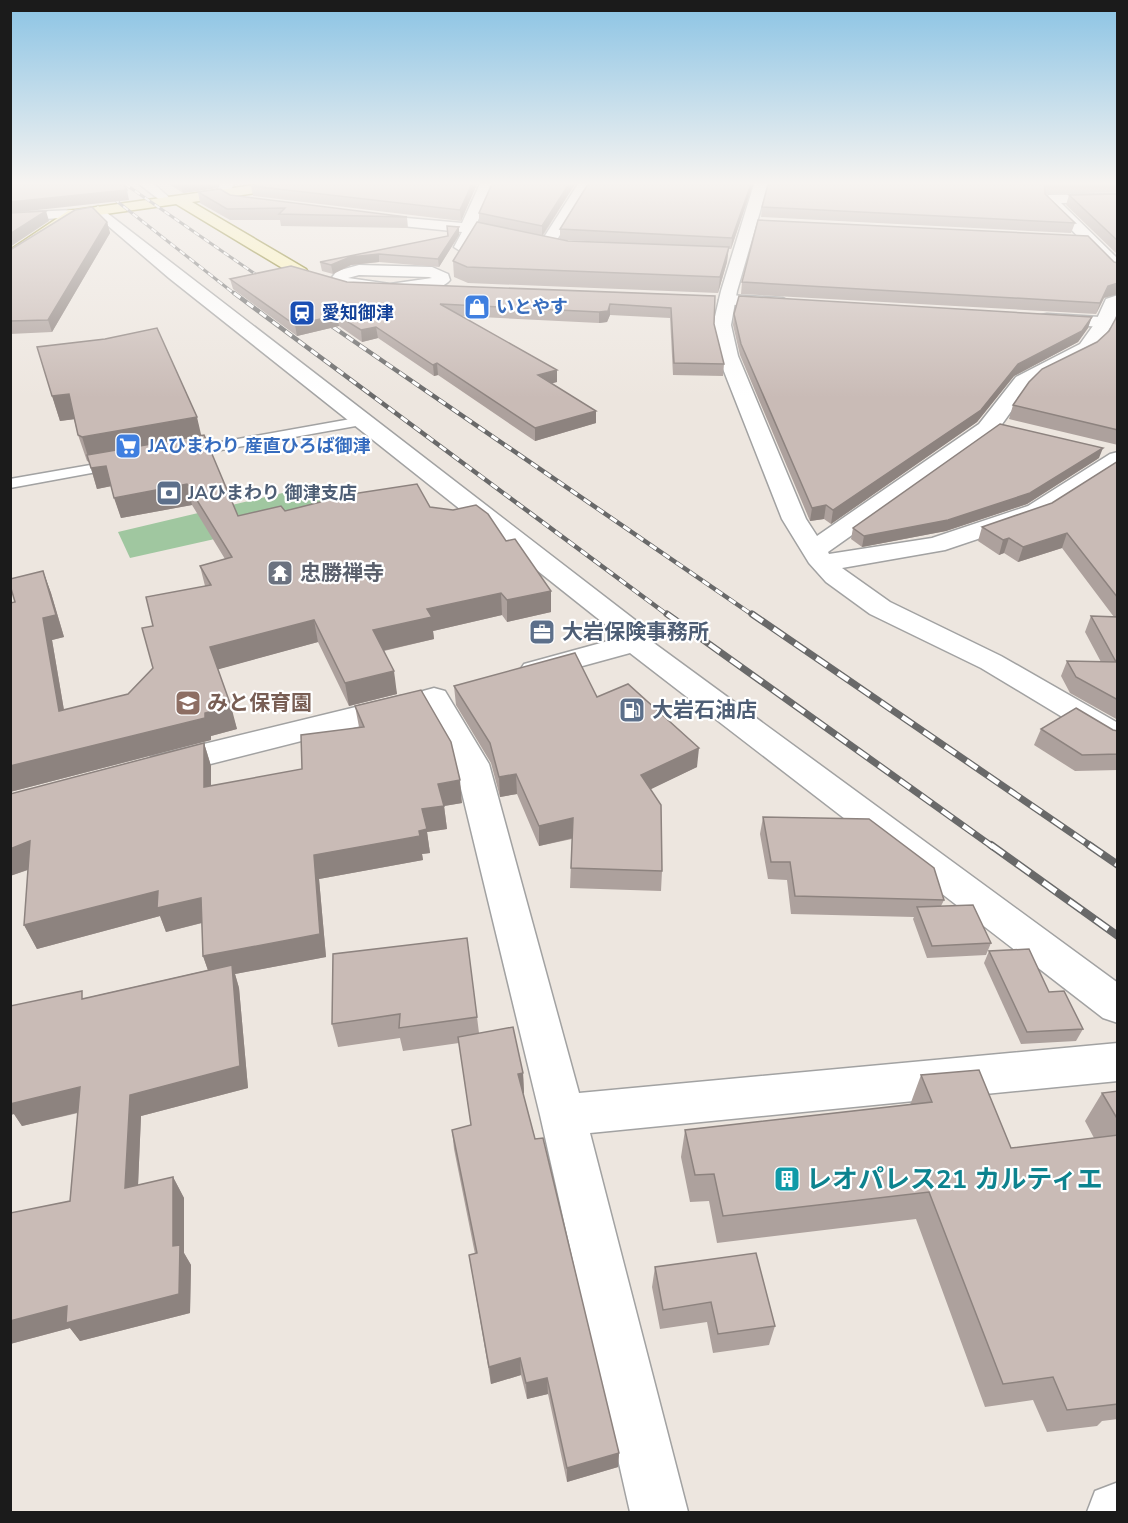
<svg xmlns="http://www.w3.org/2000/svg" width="1128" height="1523" viewBox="0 0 1128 1523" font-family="'Nunito Sans','Noto Sans JP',sans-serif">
	<rect width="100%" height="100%" fill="#ede6df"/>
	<polygon fill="#a0c7a0" points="312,486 331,513 130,558 118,532"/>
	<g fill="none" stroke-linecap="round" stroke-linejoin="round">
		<g stroke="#a2a2a2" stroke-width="3">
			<g id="service">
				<polygon points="362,417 367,418 367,424 182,457 175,453 182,449"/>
				<polygon points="119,460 124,461 126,464 124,467 10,488 10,479"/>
			</g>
		</g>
		<g stroke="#a2a2a2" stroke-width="3">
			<g id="minor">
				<polygon points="139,184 154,184 172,200 165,204"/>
				<polygon points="220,184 234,184 230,192 236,197 266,202 268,205 261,209 227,203 216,193"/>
				<polygon points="480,184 494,184 476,225 521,235 524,238 521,241 516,243 477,234 467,250 462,252 454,247 462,232 362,222 355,218 362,214 462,223"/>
				<polygon points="578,184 591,184 552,248 542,248 539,245"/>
				<polygon points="754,184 768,184 737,291 731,325 738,356 806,519 817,536 979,424 1016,377 1080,344 1095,323 1106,299 1118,295 1118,311 1113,323 1094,352 1072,361 1030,385 995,434 828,552 829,554 932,538 1028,506 1110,454 1118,452 1118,469 1046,516 945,550 842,568 890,602 1001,656 1118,723 1118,747 1107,744 981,668 870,614 826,582 809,563 782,519 718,356 713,325 721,291"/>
				<polygon points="1118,194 1118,202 1061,203 1118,259 1118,274 1112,272 1042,199 1049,195"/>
				<polygon points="98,206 639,623 647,638 1118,983 1118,1023 1103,1018 630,653 535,679 524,676 520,670 524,664 619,638 616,633 169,278 93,213 91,210"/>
				<path d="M359,265L432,267L448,274L450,280C436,299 344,299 330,280L337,271ZM359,275L429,277L432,278L390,284L348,278Z"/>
				<polygon points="434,688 445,691 489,764 579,1093 1118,1043 1118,1081 590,1133 688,1512 630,1512 540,1115 455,764 419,698 423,691"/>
				<polygon points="401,696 412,699 417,706 412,713 163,776 151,773 146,765 151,757 163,754"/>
				<polygon points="1116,1483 1118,1512 1087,1512 1095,1491"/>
			</g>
		</g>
		<g stroke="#a2a2a2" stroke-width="3">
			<g id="tertiary">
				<polygon points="73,210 78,211 78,217 10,221 10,213"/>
				<polygon points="728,295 783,298 792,303 783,308 722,304 719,300 722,296"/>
				<polygon points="1047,314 1118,318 1118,328 1041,323 1038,319 1041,315"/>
			</g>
		</g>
		<g stroke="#736d00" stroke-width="3">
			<polygon id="secondary" points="261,184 298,184 292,188 192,202 306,269 308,272 306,275 294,275 176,204 77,218 10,262 10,250 68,211"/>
		</g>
		<use href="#service" fill="#fff" fill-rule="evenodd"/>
		<use href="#minor" fill="#fff" fill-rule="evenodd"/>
		<use href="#tertiary" fill="#fff" fill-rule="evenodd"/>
		<use href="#secondary" fill="#fcf3af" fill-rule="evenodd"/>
		<g stroke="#696969" stroke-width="3">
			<g id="rail-far3">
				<polyline points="95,184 236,295"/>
				<polyline points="125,184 268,283"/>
			</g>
		</g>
		<g stroke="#696969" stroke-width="4.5">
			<g id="rail-far2">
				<polyline points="234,293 669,616"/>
				<polyline points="320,318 754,616"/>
			</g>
		</g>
		<g stroke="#696969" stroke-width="7">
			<g id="rail-far1">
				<polyline points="667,614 993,847"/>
				<polyline points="752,614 1092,847"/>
			</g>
		</g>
		<g stroke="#696969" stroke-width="8">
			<g id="rail">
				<polyline points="991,845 1118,936"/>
				<polyline points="1089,845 1118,865"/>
			</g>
		</g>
		<use href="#rail-far3" stroke="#fff" stroke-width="2" stroke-dasharray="6" stroke-linecap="butt"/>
		<use href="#rail-far2" stroke="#fff" stroke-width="3" stroke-dasharray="8" stroke-linecap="butt"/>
		<use href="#rail-far1" stroke="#fff" stroke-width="4.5" stroke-dasharray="13" stroke-linecap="butt"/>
		<use href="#rail" stroke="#fff" stroke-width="5" stroke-dasharray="16" stroke-linecap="butt"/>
	</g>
	<g fill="#ada19d" fill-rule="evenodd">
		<polygon points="169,184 218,184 216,188 183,193"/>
		<polygon points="477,184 461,221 253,196 251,186"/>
		<path d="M492,184H575L543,236L560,239V229L588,184H753L731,249H728L727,262L718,293L468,283L454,277L453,261L479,222V213ZM564,240L609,242L568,241Z"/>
		<polygon points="768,184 1118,184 1118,192 1046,194 1075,223 1071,233 761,217 762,207"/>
		<polygon points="198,192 407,217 408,228 281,226 280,220 230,220 200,203"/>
		<polygon points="1118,194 1118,255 1066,205 1069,195"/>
		<polygon points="107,222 110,233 52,332 10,334 10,250"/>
		<polygon points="459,235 439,267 379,262 351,265 333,274 322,271 320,262"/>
		<polygon points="1114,262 1104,298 1096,314 741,294 742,282"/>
		<polygon points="230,279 347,282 715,296 714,324 724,364 723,376 673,375 670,318 610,315 607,322 599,323 461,316 557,370 557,382 551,383 596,423 535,441 438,375 434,376 378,338 362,342 339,326 297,336 233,289"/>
		<polygon points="734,314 1088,328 1078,342 1014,376 977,422 831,524 824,519 810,521 740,355 733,325"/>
		<polygon points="1118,318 1118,445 1009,419 1013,405 1097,342 1109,331"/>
		<polygon points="37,347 202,435 238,516 285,511 430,507 506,541 551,591 551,612 507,622 502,615 433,631 434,639 384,651 397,694 349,706 318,642 218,669 237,729 211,736 211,740 10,792 10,603 15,602 43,571 51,593 64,637 52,640 64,710 128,694 153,668 153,626 205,586 200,566 225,559 192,505 121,518 111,486 97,489 89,462 87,461 78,435 74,419 60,421"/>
		<polygon points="1099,458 1027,504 946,531 862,547 851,539 853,528"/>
		<polygon points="1118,461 1118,720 1070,693 1061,676 1067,661 1101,662 1085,632 1091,616 1114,617 1062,548 1018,562 1004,553 999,555 978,541 982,527 1052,503"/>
		<polygon points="454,686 597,697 697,767 650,789 662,871 661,891 570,888 572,839 539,846 517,794 500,797 491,763 456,705"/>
		<polygon points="355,706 462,803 444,806 447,829 427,832 430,853 422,854 423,860 319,879 326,957 235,974 239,988 248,1088 141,1116 138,1185 173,1177 184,1198 184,1253 191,1265 190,1313 80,1341 70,1328 10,1344 10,1213 70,1201 78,1113 22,1126 14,1114 10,1115 10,1006 85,998 208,970 203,956 202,923 166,932 160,916 37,949 24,925 28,870 10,876 10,794 204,743 211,766 211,786 302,769 359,727"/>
		<polygon points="1041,729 1113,730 1118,731 1118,770 1075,771 1034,745"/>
		<polygon points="763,817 944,900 941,906 991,943 986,955 927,958 913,919 914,917 791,914 787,880 768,879 760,834"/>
		<polygon points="989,951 1049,992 1083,1029 1076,1041 1021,1044 984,963"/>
		<polygon points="333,954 477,1017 479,1033 523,1073 524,1093 523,1093 619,1453 618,1467 567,1482 548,1394 527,1399 521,1375 491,1384 469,1255 475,1254 454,1149 452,1130 471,1126 459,1043 403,1051 400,1038 338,1047 332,1024"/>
		<polygon points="921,1075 1011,1148 1094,1138 1085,1121 1102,1093 1118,1091 1118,1419 1102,1421 1097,1426 1047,1432 1033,1400 985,1407 916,1219 717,1243 709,1201 690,1202 681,1157 685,1130 910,1105"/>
		<polygon points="655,1267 775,1326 769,1345 713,1353 707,1322 660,1329 652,1287"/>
	</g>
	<g fill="#8d837f">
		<polygon points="181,184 218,184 216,188 183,193"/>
		<polygon points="472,184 477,184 461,221 460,210"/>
		<polygon points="569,184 575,184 542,236 542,226"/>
		<polygon points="751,184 753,184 731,249 732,238"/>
		<polygon points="127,190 129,200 10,213 10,202"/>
		<polygon points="46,211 49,221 10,247 10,234"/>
		<polygon points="107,222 110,233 52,332 48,320"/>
		<polygon points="459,227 459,235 439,267 438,259"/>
		<polygon points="729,247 727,262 718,293 720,277"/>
		<polygon points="379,254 379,262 351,265 333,274 331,265 350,257"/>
		<polygon points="1118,283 1118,294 1104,298 1096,314 1100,303 1108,286"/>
		<polygon points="610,304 610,315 607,322 599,323 599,312"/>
		<polygon points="337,315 339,326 297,336 295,325"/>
		<polygon points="1092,317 1088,328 1078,342 1014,376 977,422 831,524 833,510 1018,364"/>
		<polygon points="376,327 378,338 362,342 361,330"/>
		<polygon points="437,363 438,375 434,376 433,365"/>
		<polygon points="557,370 557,382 538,387 538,375"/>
		<polygon points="69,394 76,419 60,421 52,396"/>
		<polygon points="596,411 596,423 535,441 535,428"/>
		<polygon points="197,417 203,443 90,463 82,437"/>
		<polygon points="1103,448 1099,458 1027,504 946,531 862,547 864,536"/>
		<polygon points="106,466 112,486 97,489 91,468"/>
		<polygon points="187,484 192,505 121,518 114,498"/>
		<polygon points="826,505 824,519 810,521 812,508"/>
		<polygon points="1067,533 1062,548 1018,562 1023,547"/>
		<polygon points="1009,538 1004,553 999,555 1003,540"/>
		<polygon points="43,571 51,593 64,637 52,640 68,734 59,711 43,618"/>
		<polygon points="551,591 551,612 507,622 507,600"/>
		<polygon points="501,593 502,615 433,631 434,639 377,652 373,630 427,609"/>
		<polygon points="314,620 318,642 216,670 210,647"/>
		<polygon points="394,671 397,694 349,706 345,683"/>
		<polygon points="231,706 237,729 211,736 211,740 10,792 10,766"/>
		<polygon points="204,743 211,766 211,811 204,787"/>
		<polygon points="699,748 697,767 639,795 641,775"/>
		<polygon points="516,774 517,794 500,797 499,777"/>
		<polygon points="460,780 462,803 444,806 447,829 427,832 430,853 422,854 423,860 319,879 326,957 235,974 239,988 248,1088 141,1116 137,1209 125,1188 130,1095 211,979 203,956 314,855 419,831 422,809 438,784"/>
		<polygon points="573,818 573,838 539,846 539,826"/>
		<polygon points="30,841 41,865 10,876 10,849"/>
		<polygon points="158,891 201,898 209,921 166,932 160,916 37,949 24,925"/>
		<polygon points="523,1073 524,1093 519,1094 518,1074"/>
		<polygon points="80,1087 92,1109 22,1126 14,1114 10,1115 10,1091"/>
		<polygon points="173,1177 184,1198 184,1253 191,1265 190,1313 80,1341 70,1328 10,1344 10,1321 173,1246"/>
		<polygon points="520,1358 521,1375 491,1384 489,1367"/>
		<polygon points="547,1378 548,1394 527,1399 526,1383"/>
		<polygon points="619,1453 618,1467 567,1482 567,1468"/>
	</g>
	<g fill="#c9bbb6" stroke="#8d837f" stroke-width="1.5">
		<polygon points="10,184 124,184 127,190 10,202"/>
		<polygon points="263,184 472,184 460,210 251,186"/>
		<polygon points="492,184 569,184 542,226 479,213"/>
		<polygon points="588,184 751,184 732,238 560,229"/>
		<polygon points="768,184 1058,184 1045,185 1045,194 1075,223 762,207"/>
		<polygon points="220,189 230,195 407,217 279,214 285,208 227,209 198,192"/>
		<polygon points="1118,194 1118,241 1069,195"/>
		<polygon points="92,207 107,222 48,320 10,321 10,250 75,210"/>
		<polygon points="46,211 10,234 10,213"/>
		<polygon points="758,220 1088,236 1114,262 1118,263 1118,283 1108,286 1100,303 742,282"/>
		<polygon points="477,222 568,241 729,247 720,277 467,267 453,261"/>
		<polygon points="447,226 459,227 438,259 379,254 350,257 331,265 320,262 448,236"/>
		<polygon points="291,266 347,282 715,296 714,324 724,364 674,363 671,308 610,304 608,311 599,312 440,304 557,370 538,375 596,411 535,428 437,363 433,365 376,327 361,330 337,315 295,325 230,279"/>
		<polygon points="739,296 1092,317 1082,331 1018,364 981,410 833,510 826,505 812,508 741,344 734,314"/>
		<polygon points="1116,318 1118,318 1118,430 1013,405 1029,382 1042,369 1097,342 1109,331"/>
		<polygon points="157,328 197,417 82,437 78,435 69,394 52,396 37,347 105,339"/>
		<polygon points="1000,424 1103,448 1030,493 948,520 864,536 853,528"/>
		<polygon points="204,435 238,516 281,506 285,511 352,494 417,484 430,507 453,510 476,505 488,514 506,541 515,539 551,591 507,600 501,593 427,609 432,617 373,630 394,671 345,683 314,620 210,647 231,706 205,713 205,718 10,766 10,603 15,602 10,585 10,579 43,571 56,615 43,618 59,711 128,694 153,668 142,628 153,626 146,597 211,585 200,566 232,557 187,484 114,498 106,466 91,468 87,455"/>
		<polygon points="1118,461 1118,598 1067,533 1023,547 1009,538 1003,540 982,527 1052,503"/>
		<polygon points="1091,616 1118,617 1118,700 1076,677 1067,661 1116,662"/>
		<polygon points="575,653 597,697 628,684 699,748 641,775 661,805 662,871 571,868 573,818 539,826 516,774 499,777 490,743 454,686"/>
		<polygon points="421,690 451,742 460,780 438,784 444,806 422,809 427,829 419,831 420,836 314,855 320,934 203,956 201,898 157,908 158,891 24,925 30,841 10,849 10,794 204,743 204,787 302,769 301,735 364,727 355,706"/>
		<polygon points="1076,708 1113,730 1118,731 1118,754 1082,755 1041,729"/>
		<polygon points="763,817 869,819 934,868 944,900 795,896 790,862 771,862"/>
		<polygon points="973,905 991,943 932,946 917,907"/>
		<polygon points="467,938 477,1017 399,1028 400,1014 332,1024 333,954"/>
		<polygon points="1029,949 1049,992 1064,991 1083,1029 1027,1032 989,951"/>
		<polygon points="232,965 240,1066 130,1095 125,1188 173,1177 173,1246 180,1245 179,1294 66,1323 67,1306 10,1321 10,1213 70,1201 80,1087 10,1104 10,1006 82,991 82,999"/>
		<polygon points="513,1027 523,1073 518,1074 535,1139 543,1138 619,1453 567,1468 547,1378 526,1383 520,1358 489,1367 469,1255 477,1253 452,1130 471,1125 458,1037"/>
		<polygon points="979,1070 1011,1148 1118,1135 1118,1404 1067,1410 1053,1377 1003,1384 929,1192 723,1216 714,1174 695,1175 685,1130 932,1102 921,1075"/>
		<polygon points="1118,1091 1118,1120 1102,1093"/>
		<polygon points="756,1253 775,1326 718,1334 711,1302 663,1310 655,1267"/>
	</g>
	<linearGradient id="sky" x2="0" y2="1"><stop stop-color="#8ac3e4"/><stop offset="0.46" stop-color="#f7f4f1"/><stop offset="1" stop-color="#f7f4f1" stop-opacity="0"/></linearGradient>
	<rect width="1128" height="398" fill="url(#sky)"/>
	<defs>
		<g id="shop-square" transform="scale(1.35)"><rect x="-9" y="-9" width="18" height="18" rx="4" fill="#3f7fe0" stroke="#fff"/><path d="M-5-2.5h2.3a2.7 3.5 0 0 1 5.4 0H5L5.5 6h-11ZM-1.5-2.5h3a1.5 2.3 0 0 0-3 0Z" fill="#fff"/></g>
		<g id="station-square" transform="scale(1.35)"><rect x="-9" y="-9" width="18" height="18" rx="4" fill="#1a4fb4" stroke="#fff"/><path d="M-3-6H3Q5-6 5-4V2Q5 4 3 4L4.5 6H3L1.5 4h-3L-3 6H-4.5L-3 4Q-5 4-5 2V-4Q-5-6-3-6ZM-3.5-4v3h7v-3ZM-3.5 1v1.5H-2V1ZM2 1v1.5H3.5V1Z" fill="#fff"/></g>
		<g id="supermarket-square" transform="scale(1.35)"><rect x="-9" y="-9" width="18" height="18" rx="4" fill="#3f7fe0" stroke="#fff"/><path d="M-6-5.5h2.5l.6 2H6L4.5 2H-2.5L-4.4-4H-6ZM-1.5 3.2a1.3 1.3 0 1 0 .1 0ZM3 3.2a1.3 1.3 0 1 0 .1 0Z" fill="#fff"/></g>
		<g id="bank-square" transform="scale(1.35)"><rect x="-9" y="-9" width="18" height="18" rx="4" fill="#5c6f8a" stroke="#fff"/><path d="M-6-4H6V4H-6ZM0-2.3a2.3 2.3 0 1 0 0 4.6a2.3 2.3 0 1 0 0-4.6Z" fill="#fff"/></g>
		<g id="temple-square" transform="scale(1.35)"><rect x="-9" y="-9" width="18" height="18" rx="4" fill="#6b7280" stroke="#fff"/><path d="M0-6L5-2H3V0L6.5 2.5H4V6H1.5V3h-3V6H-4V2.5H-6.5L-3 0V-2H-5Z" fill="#fff"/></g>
		<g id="office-square" transform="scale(1.35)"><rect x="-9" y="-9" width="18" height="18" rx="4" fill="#5c6f8a" stroke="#fff"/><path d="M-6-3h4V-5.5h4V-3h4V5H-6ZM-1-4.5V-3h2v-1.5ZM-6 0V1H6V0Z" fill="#fff"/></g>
		<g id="school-square" transform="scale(1.35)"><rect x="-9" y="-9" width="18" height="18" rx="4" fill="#8d6e63" stroke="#fff"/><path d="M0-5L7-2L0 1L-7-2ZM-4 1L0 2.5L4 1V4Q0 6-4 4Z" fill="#fff"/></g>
		<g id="fuel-square" transform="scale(1.35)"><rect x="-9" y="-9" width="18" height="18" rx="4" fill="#5c6f8a" stroke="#fff"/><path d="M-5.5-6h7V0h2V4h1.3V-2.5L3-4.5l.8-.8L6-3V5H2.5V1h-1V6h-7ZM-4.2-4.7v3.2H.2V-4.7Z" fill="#fff"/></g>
		<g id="building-square" transform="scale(1.35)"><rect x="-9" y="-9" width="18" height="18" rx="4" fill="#0f9aa8" stroke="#fff"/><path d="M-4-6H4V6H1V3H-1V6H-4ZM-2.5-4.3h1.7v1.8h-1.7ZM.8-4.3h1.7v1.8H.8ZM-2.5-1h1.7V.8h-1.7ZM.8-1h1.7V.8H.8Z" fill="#fff"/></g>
	</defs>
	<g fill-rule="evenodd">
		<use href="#shop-square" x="477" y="307"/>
		<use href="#station-square" x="302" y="313"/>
		<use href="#supermarket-square" x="128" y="446"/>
		<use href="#bank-square" x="169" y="493"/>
		<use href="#temple-square" x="280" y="573"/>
		<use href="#office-square" x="542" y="632"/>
		<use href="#school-square" x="188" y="703"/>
		<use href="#fuel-square" x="632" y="710"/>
		<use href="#building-square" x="787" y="1179"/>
	</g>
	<g text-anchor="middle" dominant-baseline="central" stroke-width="4.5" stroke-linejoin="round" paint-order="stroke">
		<g font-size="18" font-weight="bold" fill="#366cbe" stroke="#fff" text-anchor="start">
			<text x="496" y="307">いとやす</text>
			<text x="148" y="446">JAひまわり 産直ひろば御津</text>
		</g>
		<g font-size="18" font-weight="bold" fill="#164399" stroke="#fff" text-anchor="start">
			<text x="322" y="313">愛知御津</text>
		</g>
		<g font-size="18" font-weight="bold" fill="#4e5e75" stroke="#fff" text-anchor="start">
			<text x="188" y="493">JAひまわり 御津支店</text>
		</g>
		<g font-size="21" font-weight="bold" fill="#5b616d" stroke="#fff" text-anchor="start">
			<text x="300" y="573">忠勝禅寺</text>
		</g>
		<g font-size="21" font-weight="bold" fill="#4e5e75" stroke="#fff" text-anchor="start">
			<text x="562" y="632">大岩保険事務所</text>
			<text x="652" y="710">大岩石油店</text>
		</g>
		<g font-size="21" font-weight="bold" fill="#785e54" stroke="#fff" text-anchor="start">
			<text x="207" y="703">みと保育園</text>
		</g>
		<g font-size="26" font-weight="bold" fill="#0d838f" stroke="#fff" text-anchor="start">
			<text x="806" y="1179">レオパレス21 カルティエ</text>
		</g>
	</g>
	<rect width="1128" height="1523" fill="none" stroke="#1b1b1b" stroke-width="24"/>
</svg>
